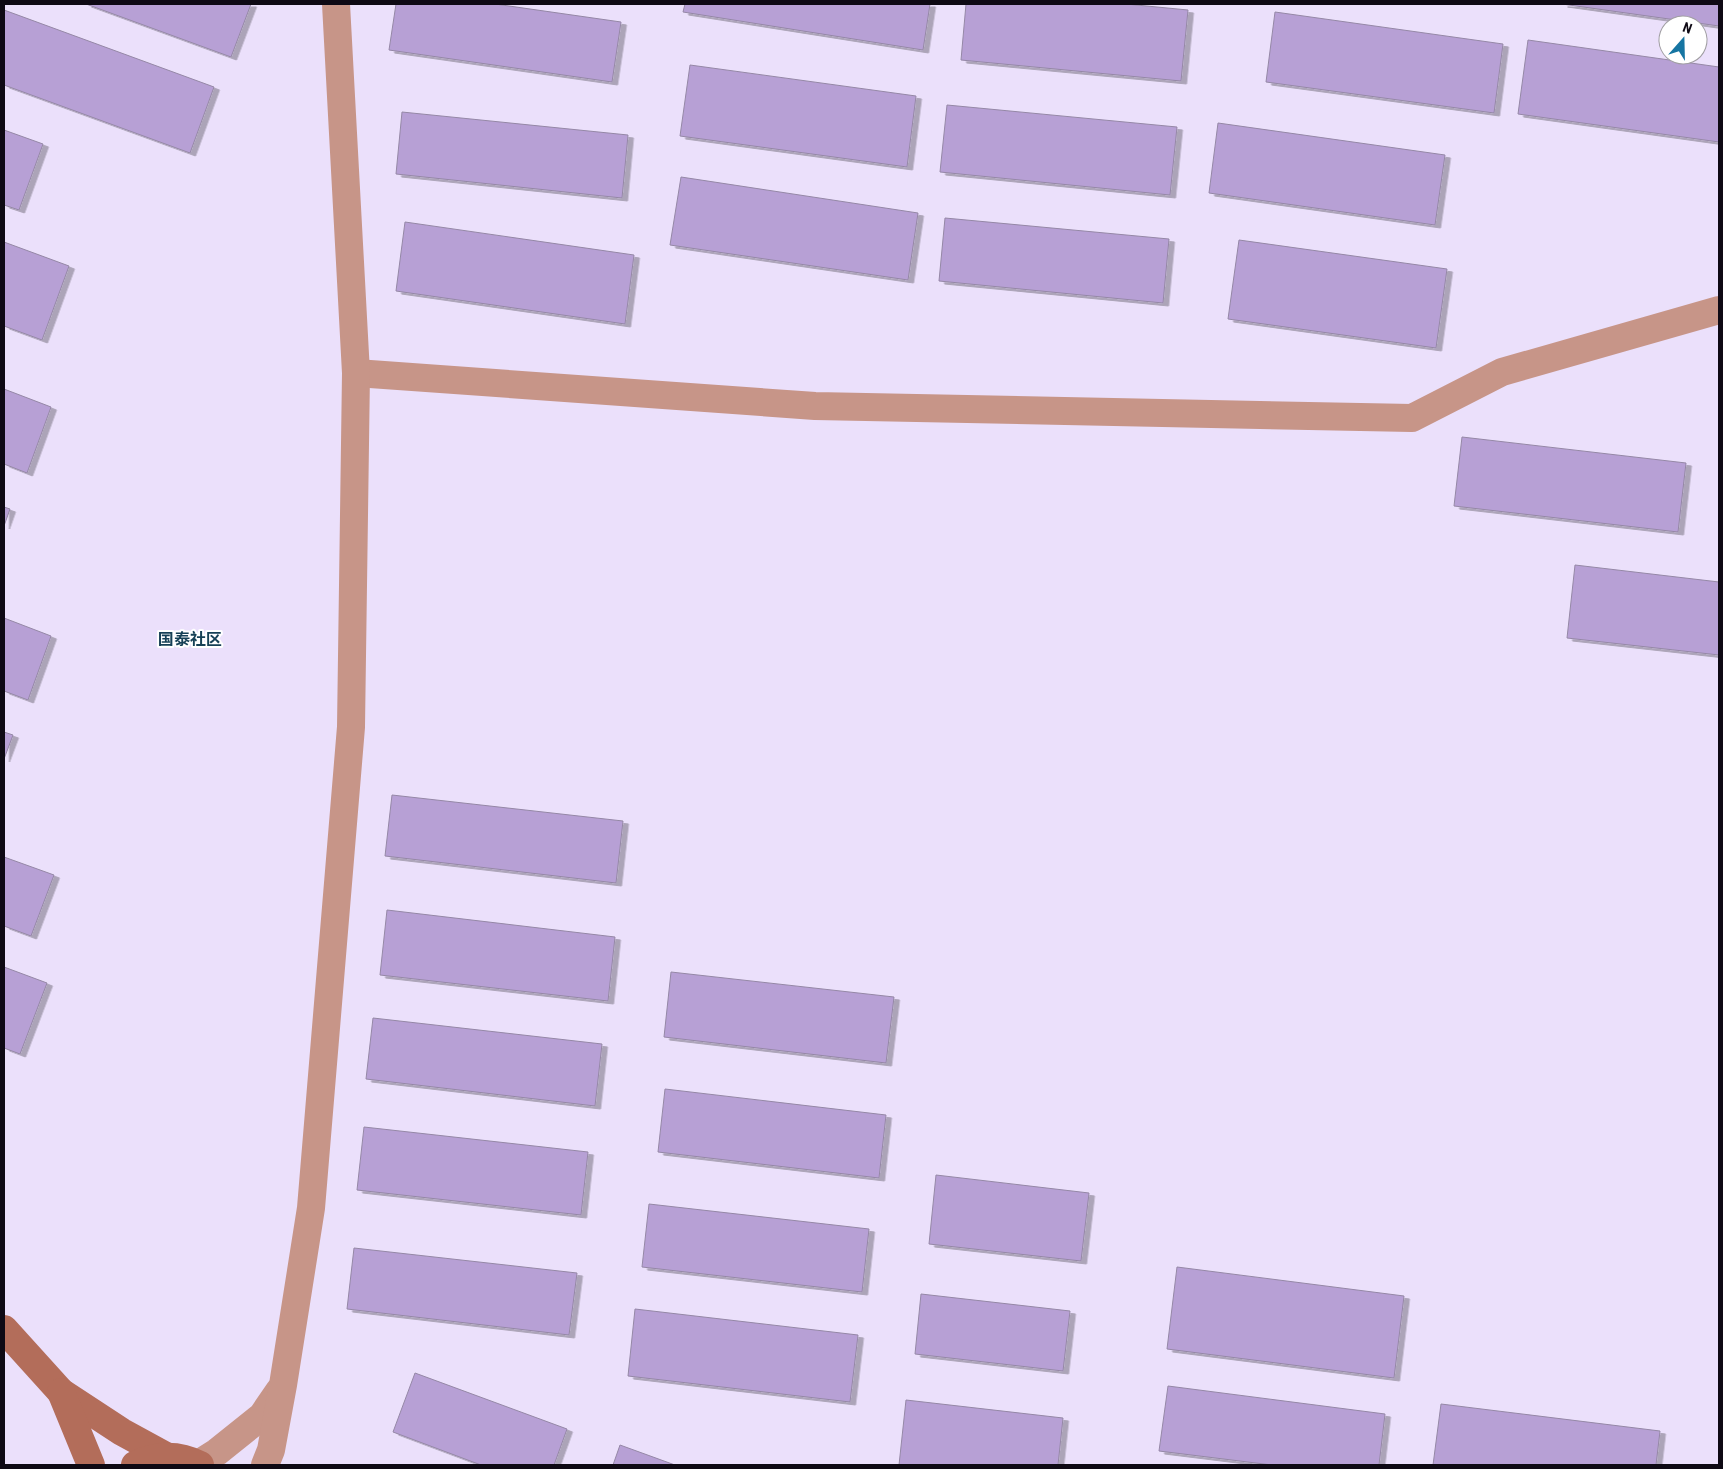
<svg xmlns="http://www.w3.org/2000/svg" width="1723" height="1469" viewBox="0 0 1723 1469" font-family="'Roboto Condensed','Noto Sans SC',sans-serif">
	<defs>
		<filter id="shadow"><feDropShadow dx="5.5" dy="3" stdDeviation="0" flood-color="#0004"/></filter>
	</defs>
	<rect width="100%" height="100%" fill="#ebe0fb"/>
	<g fill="#b7a0d5" stroke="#9588a6" filter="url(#shadow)">
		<polygon points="86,4 251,4 231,57"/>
		<polygon points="396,4 495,4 621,22 612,82 389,50"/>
		<polygon points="685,4 930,4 923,50 683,12"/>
		<polygon points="966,4 1126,4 1188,10 1181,81 961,60"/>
		<polygon points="1562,4 1719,4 1719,26"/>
		<polygon points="4,10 214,87 190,153 4,85"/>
		<polygon points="1275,12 1503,44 1494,113 1266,82"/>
		<polygon points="1528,40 1719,67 1719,142 1518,114"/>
		<polygon points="690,65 916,96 907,167 680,136"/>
		<polygon points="947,105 1177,127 1170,195 940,172"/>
		<polygon points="402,112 628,135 622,198 396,174"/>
		<polygon points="1218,123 1445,155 1435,225 1209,193"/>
		<polygon points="4,130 43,144 19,210 4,205"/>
		<polygon points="681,177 918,213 908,280 670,245"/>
		<polygon points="945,218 1169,239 1163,303 939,281"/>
		<polygon points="405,222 634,255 625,324 396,291"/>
		<polygon points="1239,240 1447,269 1436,348 1228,319"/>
		<polygon points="4,242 69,266 42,340 4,326"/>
		<polygon points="4,389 51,407 27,473 4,464"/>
		<polygon points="1462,437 1686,463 1678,532 1454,506"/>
		<polygon points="4,507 10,509 4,526"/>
		<polygon points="1575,565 1719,582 1719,655 1567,638"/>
		<polygon points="4,618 51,636 28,700 4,691"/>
		<polygon points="4,732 13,735 4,759"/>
		<polygon points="392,795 623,821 616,883 385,856"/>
		<polygon points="4,857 54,875 31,936 4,926"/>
		<polygon points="387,910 615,937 608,1001 380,975"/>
		<polygon points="4,967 47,983 20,1054 4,1048"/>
		<polygon points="671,972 894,997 886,1063 664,1037"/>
		<polygon points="373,1018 602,1044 595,1106 366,1079"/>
		<polygon points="665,1089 886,1115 879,1178 658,1152"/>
		<polygon points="364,1127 588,1152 581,1215 357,1190"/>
		<polygon points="936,1175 1089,1193 1081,1261 929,1244"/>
		<polygon points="649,1204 869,1229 862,1292 642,1267"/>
		<polygon points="354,1248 577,1273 569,1335 347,1309"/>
		<polygon points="1177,1267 1404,1296 1394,1378 1167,1349"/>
		<polygon points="921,1294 1070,1311 1063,1371 915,1354"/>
		<polygon points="635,1309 858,1335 850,1402 628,1376"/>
		<polygon points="415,1373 567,1429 554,1465 481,1465 393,1432"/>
		<polygon points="1168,1386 1385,1414 1379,1465 1272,1465 1159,1451"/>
		<polygon points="906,1400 1063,1418 1058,1465 899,1465"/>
		<polygon points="1441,1404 1660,1431 1656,1465 1433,1465"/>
		<polygon points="620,1445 675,1465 613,1465"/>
	</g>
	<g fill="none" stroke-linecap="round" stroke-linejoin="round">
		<g stroke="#c79588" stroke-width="28">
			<polyline points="356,373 815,406 1412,418 1502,372 1719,310"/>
			<polyline points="198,1464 217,1452 262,1416 279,1391"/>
			<polyline points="265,1465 271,1450 283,1385 311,1208 351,727 356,373 336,4"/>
		</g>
		<g stroke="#b36d5a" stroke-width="28">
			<polyline points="4,1329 61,1392 122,1432 166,1456"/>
			<polyline points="61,1392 91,1465"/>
			<path d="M135,1465C156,1454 179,1454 200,1465"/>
		</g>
	</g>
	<g text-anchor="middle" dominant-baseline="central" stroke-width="4" stroke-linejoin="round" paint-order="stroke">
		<g font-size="16" font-weight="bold" fill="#164056" stroke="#fff">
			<text x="190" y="639">国泰社区</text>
		</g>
	</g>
	<rect width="1723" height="1469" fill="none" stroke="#0e0914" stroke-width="10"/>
	<g transform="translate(1683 40) rotate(20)"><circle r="24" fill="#ffffff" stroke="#9f9da1"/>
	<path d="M0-4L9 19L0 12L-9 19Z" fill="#1675a2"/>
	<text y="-8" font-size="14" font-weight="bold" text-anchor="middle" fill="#0e0914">N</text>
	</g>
</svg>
